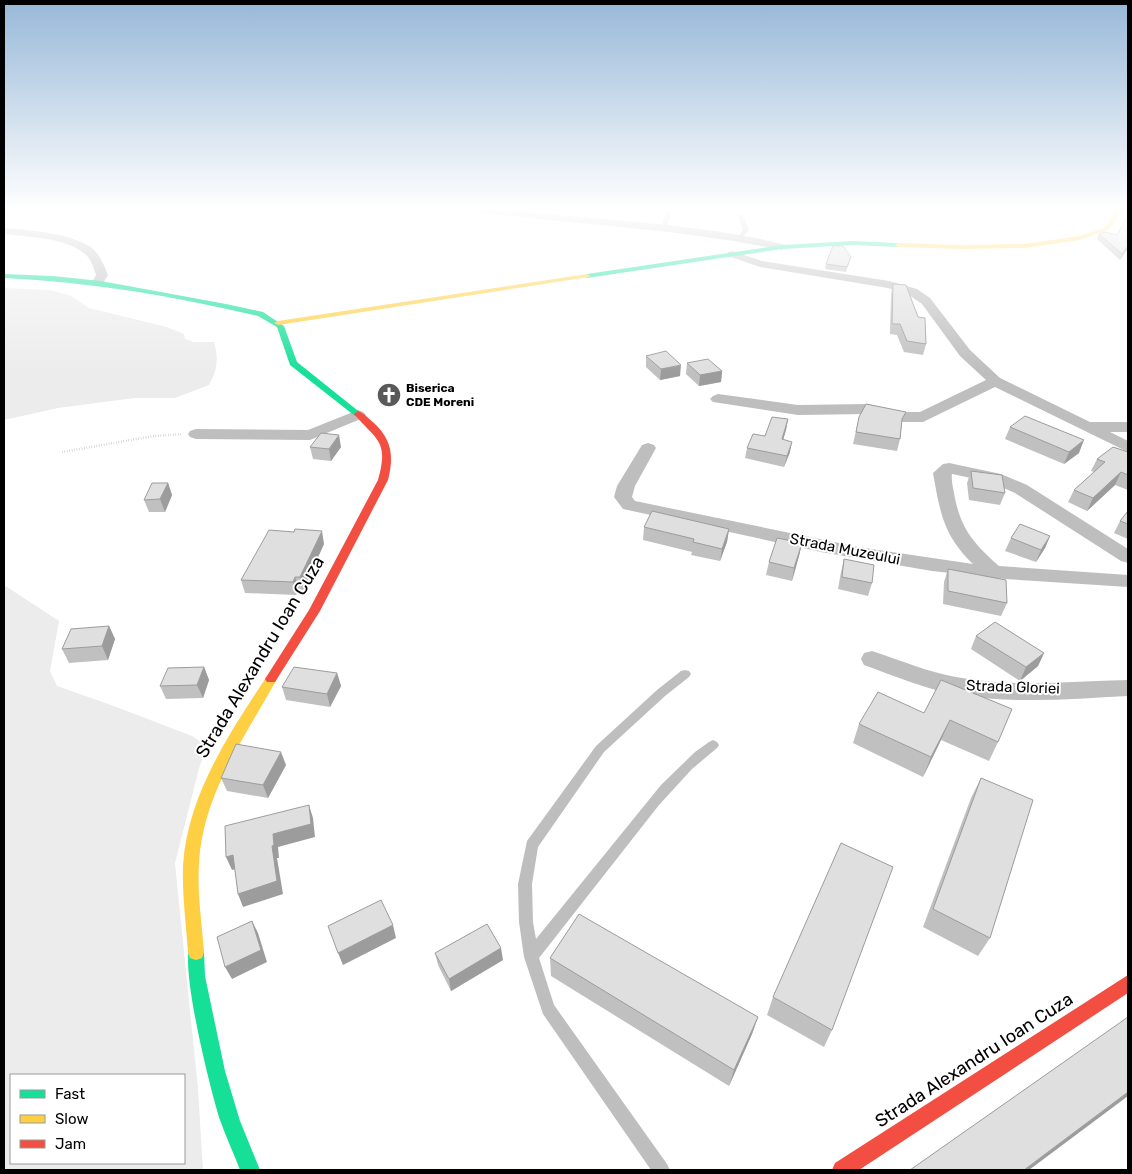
<svg xmlns="http://www.w3.org/2000/svg" width="1132" height="1174" viewBox="0 0 1132 1174" font-family="Rubik,sans-serif">
	<rect width="100%" height="100%" fill="#fff"/>
	<g fill="#ececec" fill-rule="evenodd">
		<path d="M4,288L50,290L69,295L89,308L167,327L184,334L185,339L194,342H214C219,359 217,371 209,385L175,398H135L58,408L4,420Z"/>
		<path d="M4,585L59,621L50,671L57,686L111,705L192,736L208,747L200,765L175,863L198,1089L203,1170H4ZM11,1075H184V1163H11Z"/>
	</g>
	<g fill="none" stroke-linecap="round" stroke-linejoin="round">
		<polyline stroke="#b9b9b9" stroke-width="2.5" stroke-dasharray="0.5 2" stroke-linecap="butt" points="62,452 154,436 183,434"/>
		<g fill="#bebebe" fill-rule="evenodd">
			<polygon points="667,209 673,209 666,228 661,229"/>
			<polygon points="741,214 744,216 749,230 740,240 737,238 743,230 738,216"/>
			<polygon points="685,670 689,671 691,674 689,677 665,696 604,752 538,847 532,884 533,922 536,939 661,785 695,752 709,742 713,740 717,742 719,745 717,748 692,769 659,805 539,958 554,1005 667,1164 670,1170 651,1170 543,1014 524,957 519,922 518,884 527,841 596,746 657,690 681,671"/>
		</g>
		<g fill="#bebebe" fill-rule="evenodd">
			<polygon points="4,209 10,209 4,212"/>
			<path d="M474,209C514,209 553,215 592,218C657,224 723,229 786,245L788,247L782,250C682,229 580,225 479,212Z"/>
			<path d="M4,228C29,230 71,233 92,248C100,255 104,265 108,275L102,285H94L92,282L96,275C94,268 91,259 85,254C65,237 28,237 4,234Z"/>
			<polygon points="732,251 762,261 889,281 917,289 930,298 970,350 1000,378 1090,422 1128,422 1128,432 1110,432 1128,441 1128,452 995,387 923,422 902,422 868,414 798,415 713,402 710,399 713,396 718,394 798,405 868,404 902,412 920,412 986,380 960,356 922,304 909,295 888,288 760,267 728,256 726,254 728,252"/>
			<polygon points="358,410 363,412 366,415 363,418 310,440 196,439 190,437 188,434 190,431 196,429 308,430"/>
			<path d="M648,443L654,445L656,448L635,486L632,497L635,501L858,547L973,564C943,535 940,512 933,473L943,464L949,463L1001,474L1027,485L1128,549V563L1121,561L1015,493L990,482L952,474C951,479 953,487 954,493C960,528 973,543 999,566L1128,575V587L1005,579L932,571L821,552L623,509L614,497L617,486L642,445Z"/>
			<path d="M872,651C900,660 927,672 956,677C1012,688 1072,681 1128,680V696C1073,699 1014,704 959,695C927,690 895,676 864,665L861,659L864,653Z"/>
		</g>
		<g fill="#16e098" fill-rule="evenodd">
			<polygon points="852,241 898,243 901,245 898,247 852,245 782,249 587,278 584,276 587,274 782,245"/>
			<path d="M4,274L53,276L101,281L226,304L263,312L284,326L297,362L362,414L361,416H355L290,365L277,327L258,316C174,296 90,282 4,278Z"/>
			<path d="M196,944L202,946L204,952L205,976L225,1071L240,1121L260,1170H240C234,1154 226,1137 220,1120C211,1092 180,969 190,946Z"/>
		</g>
		<g fill="#ffcf43" fill-rule="evenodd">
			<polygon points="1118,209 1124,209 1108,230 1080,240 1024,248 961,249 898,247 895,245 898,243 961,245 1024,244 1079,236 1104,228"/>
			<polygon points="587,274 590,276 589,277 278,325 274,323 278,321"/>
			<path d="M271,674L275,676L277,679C244,739 203,793 199,864C197,893 202,923 204,952L202,958L196,960L190,958L188,952C186,923 182,894 183,865C188,794 229,734 267,676Z"/>
		</g>
		<g fill="#f24e42" fill-rule="evenodd">
			<path d="M358,411C364,413 369,419 374,423C392,440 394,456 388,480L320,611L275,682H267L265,679L309,610L378,480C389,440 377,441 354,414Z"/>
			<polygon points="1128,975 1128,993 859,1170 832,1170 835,1163"/>
		</g>
	</g>
	<g fill="#c0c0c0">
		<polygon points="1099,234 1128,248 1120,260 1097,239"/>
		<polygon points="851,257 846,272 825,269 826,264"/>
		<polygon points="893,284 926,344 923,355 904,352 897,335 890,334 891,294"/>
		<polygon points="646,356 680,376 660,380 646,367"/>
		<polygon points="687,363 722,371 721,382 699,386 686,374"/>
		<polygon points="859,417 902,425 900,439 897,451 853,444"/>
		<polygon points="788,419 786,430 783,440 790,452 784,467 745,458 747,448"/>
		<polygon points="1010,427 1079,453 1064,464 1005,439"/>
		<polygon points="310,447 341,447 331,461 313,459"/>
		<polygon points="1128,452 1128,490 1115,485 1087,511 1068,502 1074,490 1094,472 1091,471 1097,459"/>
		<polygon points="971,471 1005,493 1000,505 969,500 967,483"/>
		<polygon points="168,483 172,495 165,512 149,512 144,500"/>
		<polygon points="1128,511 1128,539 1114,533 1120,521"/>
		<polygon points="644,527 729,529 727,542 720,561 691,555 692,552 643,540"/>
		<polygon points="1050,536 1045,548 1036,562 1005,551 1011,538"/>
		<polygon points="802,543 799,556 792,581 766,575 769,562"/>
		<polygon points="324,544 303,590 299,589 296,595 245,593 241,580"/>
		<polygon points="844,559 872,583 868,596 838,589 841,572"/>
		<polygon points="948,569 1007,603 1001,616 943,604 944,582"/>
		<polygon points="109,626 115,639 108,660 69,663 62,649"/>
		<polygon points="976,636 1044,653 1038,666 1020,681 971,649"/>
		<polygon points="204,667 209,680 203,698 166,699 160,686"/>
		<polygon points="337,673 341,686 330,707 286,700 282,687"/>
		<polygon points="941,680 998,742 989,761 941,740 923,777 853,743 859,724 924,713"/>
		<polygon points="286,765 268,798 227,791 221,778"/>
		<polygon points="981,778 990,938 978,956 923,927 971,798"/>
		<polygon points="435,953 503,960 451,991 438,965"/>
		<polygon points="550,958 758,1017 752,1034 729,1086 551,976"/>
		<polygon points="773,997 832,1030 824,1047 767,1015"/>
	</g>
	<g fill="#9c9c9c">
		<polygon points="1128,245 1128,248 1120,260 1122,254"/>
		<polygon points="681,365 680,376 660,380 661,369"/>
		<polygon points="722,371 721,382 699,386 700,375"/>
		<polygon points="788,419 786,430 780,450 782,439"/>
		<polygon points="339,435 341,447 331,461 329,449"/>
		<polygon points="1084,440 1079,453 1064,464 1069,452"/>
		<polygon points="792,442 790,452 784,467 787,456"/>
		<polygon points="1121,472 1115,485 1087,511 1093,498"/>
		<polygon points="168,483 172,495 165,512 160,499"/>
		<polygon points="729,529 727,542 720,561 722,549"/>
		<polygon points="322,531 324,544 303,590 300,577"/>
		<polygon points="1050,536 1045,548 1036,562 1041,550"/>
		<polygon points="802,543 799,556 792,581 794,568"/>
		<polygon points="295,577 299,589 296,595 293,582"/>
		<polygon points="109,626 115,639 108,660 102,646"/>
		<polygon points="1044,653 1038,666 1020,681 1026,667"/>
		<polygon points="204,667 209,680 203,698 197,685"/>
		<polygon points="337,673 341,686 330,707 327,694"/>
		<polygon points="950,720 941,740 923,777 931,757"/>
		<polygon points="281,752 286,765 268,798 263,785"/>
		<polygon points="309,805 313,818 315,837 278,847 279,858 277,858 283,894 243,907 238,894 272,846 273,834"/>
		<polygon points="233,855 239,868 232,870 226,857"/>
		<polygon points="252,921 258,933 267,962 232,979 225,967"/>
		<polygon points="393,925 396,938 343,965 338,953"/>
		<polygon points="501,948 503,960 451,991 449,979"/>
		<polygon points="758,1017 752,1034 729,1086 734,1070"/>
		<polygon points="1128,1092 1128,1096 1029,1170 1024,1170"/>
	</g>
	<g fill="#dfdfdf" stroke="#9c9c9c">
		<polygon points="1128,215 1128,245 1122,254 1099,234 1105,232 1117,235"/>
		<polygon points="833,246 843,246 851,257 847,267 826,264"/>
		<polygon points="893,284 906,285 918,317 925,318 926,344 907,341 900,324 892,324"/>
		<polygon points="666,351 681,365 661,369 646,356"/>
		<polygon points="708,359 722,371 700,375 687,363"/>
		<polygon points="866,404 906,412 902,419 900,439 856,432 859,417"/>
		<polygon points="1025,416 1084,440 1069,452 1010,427"/>
		<polygon points="772,417 788,419 782,439 792,442 787,456 747,448 753,434 765,436"/>
		<polygon points="321,433 339,435 329,449 310,447"/>
		<polygon points="1113,447 1128,452 1128,475 1121,472 1093,498 1074,490 1105,462 1097,459"/>
		<polygon points="971,471 1002,475 1005,493 973,488"/>
		<polygon points="152,483 168,483 160,499 144,500"/>
		<polygon points="652,511 729,529 722,549 693,542 694,539 644,527"/>
		<polygon points="1128,511 1128,524 1120,521"/>
		<polygon points="1020,524 1050,536 1041,550 1011,538"/>
		<polygon points="295,529 322,531 300,577 295,577 293,582 241,580 269,530 294,532"/>
		<polygon points="777,538 802,543 794,568 769,562"/>
		<polygon points="844,559 874,565 872,583 842,577"/>
		<polygon points="948,569 1006,580 1007,603 948,591"/>
		<polygon points="995,622 1044,653 1026,667 976,636"/>
		<polygon points="109,626 102,646 62,649 71,629"/>
		<polygon points="204,667 197,685 160,686 168,668"/>
		<polygon points="294,667 337,673 327,694 282,687"/>
		<polygon points="941,680 1012,709 998,742 950,720 931,757 859,724 878,692 924,713"/>
		<polygon points="236,744 281,752 263,785 221,778"/>
		<polygon points="981,778 1033,800 990,938 933,909"/>
		<polygon points="309,805 311,824 273,834 274,845 272,846 277,881 238,894 233,855 226,857 225,826"/>
		<polygon points="841,843 893,867 832,1030 773,997"/>
		<polygon points="381,900 393,925 338,953 328,926"/>
		<polygon points="579,914 758,1017 734,1070 550,958"/>
		<polygon points="252,921 261,950 225,967 217,937"/>
		<polygon points="487,924 501,948 449,979 435,953"/>
		<polygon points="1128,1017 1128,1092 1024,1170 910,1170"/>
	</g>
	<linearGradient id="sky" x2="0" y2="1"><stop stop-color="#97b8d8"/><stop offset="0.56" stop-color="#fff"/><stop offset="1" stop-color="#fff" stop-opacity="0"/></linearGradient>
	<rect width="1132" height="373" fill="url(#sky)"/>
	<defs>
		<g id="church-disc" transform="scale(1.25)"><circle r="9.5" fill="#595959" stroke="#fff"/><path d="M-1.2-6h2.4v3.5h3.3v2.4h-3.3V6h-2.4V-.1h-3.3v-2.4h3.3Z" fill="#fff"/></g>
	</defs>
	<g fill-rule="evenodd">
		<use href="#church-disc" x="389" y="395"/>
	</g>
	<g text-anchor="middle" dominant-baseline="central" stroke-width="4" stroke-linejoin="round" paint-order="stroke">
		<g font-size="12" font-weight="bold" fill="#000" stroke="#fff" text-anchor="start">
			<text x="406" y="388">Biserica<tspan x="406" dy="14">CDE Moreni</tspan></text>
		</g>
		<g font-size="15" fill="#000" stroke="#fff">
			<text transform="translate(845 549) rotate(11)">Strada Muzeului</text>
			<text transform="translate(1013 687) rotate(2)">Strada Gloriei</text>
		</g>
		<g font-size="18" fill="#000" stroke="#fff">
			<text transform="translate(260 657) rotate(-59)">Strada Alexandru Ioan Cuza</text>
			<text transform="translate(974 1060) rotate(-33)">Strada Alexandru Ioan Cuza</text>
		</g>
	</g>
	<rect width="1132" height="1174" fill="none" stroke="#000000" stroke-width="10"/>
	<rect x="10" y="1074" width="175" height="90" fill="#ffffff" stroke="#999999"/>
	<rect x="20" y="1090" width="25" height="8" fill="#16e098" stroke="#999999"/>
	<text x="55" y="1099" font-size="15" fill="#000000">Fast</text>
	<rect x="20" y="1115" width="25" height="8" fill="#ffcf43" stroke="#999999"/>
	<text x="55" y="1124" font-size="15" fill="#000000">Slow</text>
	<rect x="20" y="1140" width="25" height="8" fill="#f24e42" stroke="#999999"/>
	<text x="55" y="1149" font-size="15" fill="#000000">Jam</text>
</svg>
